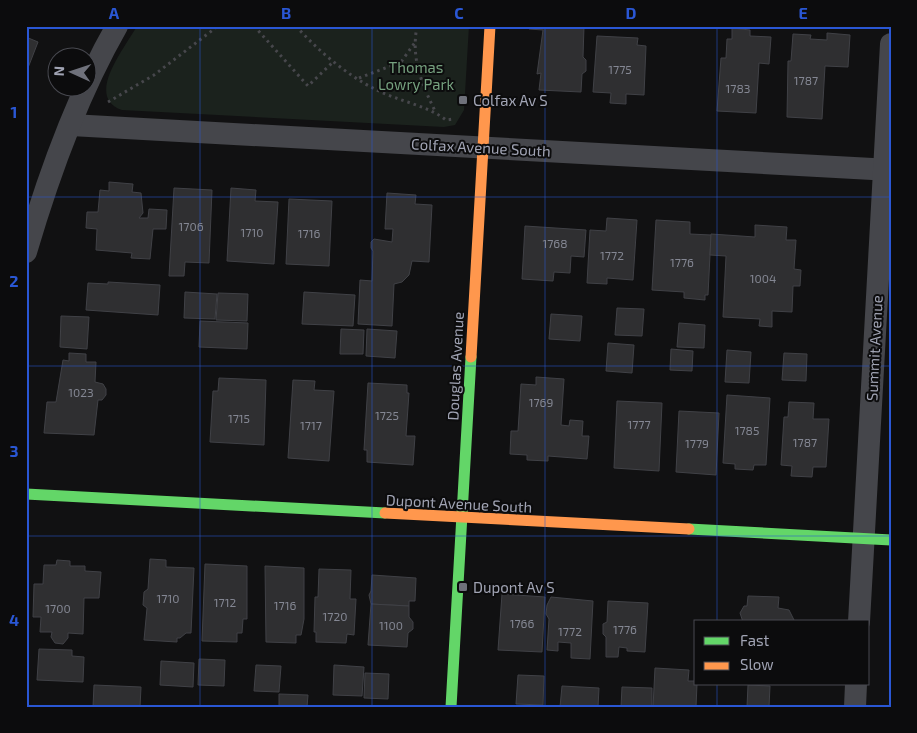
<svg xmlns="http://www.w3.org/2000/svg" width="917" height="733" viewBox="0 0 917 733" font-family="'Exo 2',sans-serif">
	<rect width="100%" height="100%" fill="#111112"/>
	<path fill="#1b221d" d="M137,26H469L464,110L455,125L444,127L122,110C84,97 125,48 137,26Z"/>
	<g fill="#2f2f31" stroke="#404146">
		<polygon points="529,26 584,26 583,57 586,60 586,71 582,74 581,92 539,90 541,73 537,74 543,30 529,29"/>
		<polygon points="732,28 750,30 750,36 771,37 769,64 759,63 756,113 717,111 721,58 726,58 727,39 732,39"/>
		<polygon points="827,33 850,35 848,67 825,66 822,119 787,117 788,61 791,61 793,34 811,35 810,39 827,40"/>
		<polygon points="597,36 638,38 637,45 646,46 644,95 626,94 626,104 610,103 611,93 593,92"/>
		<polygon points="26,37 38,42 26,73"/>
		<polygon points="109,182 133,184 132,192 141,193 143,213 139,218 148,218 149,209 167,210 166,229 153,229 150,259 131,258 132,253 96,250 97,229 86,228 87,212 98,212 100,190 109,191"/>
		<polygon points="174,188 212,190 209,263 185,262 184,276 169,276"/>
		<polygon points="231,188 256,190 255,201 278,202 274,264 227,261"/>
		<polygon points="387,193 416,195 415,204 432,205 429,262 412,261 409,275 402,282 394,284 392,326 358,324 360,280 372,281 373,251 371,248 371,242 374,239 392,242 393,229 385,229"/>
		<polygon points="289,199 332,201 329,266 286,264"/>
		<polygon points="607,218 637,220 633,280 607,278 607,284 587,283 590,230 606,231"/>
		<polygon points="656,220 690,222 690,234 711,235 708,295 705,295 705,300 684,298 684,292 652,290"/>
		<polygon points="755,225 787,227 786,240 796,240 794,269 801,270 800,286 793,286 792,312 772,311 772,327 759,326 760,319 723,317 726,256 710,255 711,234 755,237"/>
		<polygon points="525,226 586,230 584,257 571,256 570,273 554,272 553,281 522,279"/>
		<polygon points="108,282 160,285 158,315 86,310 88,283 108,284"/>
		<polygon points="185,292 217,294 215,319 184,318"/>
		<polygon points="304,292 355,295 353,326 302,324"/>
		<polygon points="218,293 248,294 247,321 216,320"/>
		<polygon points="617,308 644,309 642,336 615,335"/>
		<polygon points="551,314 582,316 580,341 549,339"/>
		<polygon points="61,316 89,317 87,349 60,347"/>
		<polygon points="200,321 248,323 247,349 199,347"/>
		<polygon points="679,323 705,325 704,348 677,347"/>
		<polygon points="341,329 364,330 363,354 340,354"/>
		<polygon points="367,329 397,331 395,358 366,356"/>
		<polygon points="608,343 634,345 632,373 606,371"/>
		<polygon points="671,349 693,351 692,371 670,370"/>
		<polygon points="727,350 751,352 749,383 725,382"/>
		<polygon points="69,353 86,354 86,362 96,362 95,382 103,384 106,389 106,395 102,400 98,400 94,435 44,433 47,402 56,402 63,360 69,361"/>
		<polygon points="784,353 807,354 806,381 782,380"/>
		<polygon points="536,377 564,379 561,425 569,426 570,420 583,421 582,436 589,436 587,459 548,456 548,461 527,460 527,455 510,454 511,431 518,431 521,384 536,385"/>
		<polygon points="219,378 266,380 264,445 210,442 213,391 218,391"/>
		<polygon points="293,380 315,381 314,390 334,391 329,461 288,458"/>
		<polygon points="368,383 407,385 407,393 409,393 406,436 415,436 413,465 367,462 367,450 364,450"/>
		<polygon points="727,395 770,398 766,465 754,465 753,470 735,469 735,464 723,463"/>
		<polygon points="617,401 662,403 659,471 614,468"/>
		<polygon points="789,402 814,403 813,419 829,419 826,467 813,467 812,477 791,476 792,466 781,465 784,417 788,417"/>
		<polygon points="679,411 719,413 716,475 676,472"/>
		<polygon points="150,559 166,560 166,567 194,568 191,633 186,633 180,638 177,638 177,642 144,640 147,608 143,605 144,592 148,589"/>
		<polygon points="57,560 70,561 70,566 85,566 85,571 101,572 99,598 84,598 83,634 68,633 68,638 63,644 55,643 51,637 52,632 40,632 41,617 33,617 34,584 43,584 44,565 56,565"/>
		<polygon points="205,564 247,566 247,619 243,619 242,633 237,633 237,642 202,641"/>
		<polygon points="265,566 304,568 304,619 301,635 296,635 296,643 266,642"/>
		<polygon points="319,569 351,570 350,599 356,599 354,635 347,634 346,643 316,642 316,632 314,632 315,597 318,597"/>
		<polygon points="372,575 416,578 415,601 409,601 409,606 371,604 369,595 371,591"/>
		<polygon points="502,594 545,597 542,652 498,650"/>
		<polygon points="748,596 779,597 778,608 789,610 795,622 743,622 740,613 744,606 747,606"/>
		<polygon points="551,597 593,601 590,659 571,658 571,643 558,642 558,651 547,650 549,619 546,614 547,605"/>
		<polygon points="608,601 648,603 645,652 627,651 627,648 619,647 618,657 606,657 606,637 603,634 603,624 607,622"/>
		<polygon points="371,604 409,606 409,617 413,622 413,629 408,633 407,647 368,645"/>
		<polygon points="39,649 72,650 72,656 84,657 83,682 37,680"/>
		<polygon points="199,659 225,660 224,686 198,685"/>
		<polygon points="161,661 194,663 193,687 160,685"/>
		<polygon points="256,665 281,666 279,692 254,691"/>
		<polygon points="334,665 364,667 362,696 333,695"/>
		<polygon points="655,668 689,670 688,681 696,681 697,684 696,707 653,707"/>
		<polygon points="365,673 389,674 388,699 364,698"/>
		<polygon points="518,675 544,676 543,705 516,704"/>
		<polygon points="94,685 141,687 140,707 93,707"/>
		<polygon points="748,685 770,686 769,707 747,707"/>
		<polygon points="562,686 599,688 598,707 560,707"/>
		<polygon points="622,687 652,688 652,707 621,707"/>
		<polygon points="279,694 308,695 307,707 279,707"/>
	</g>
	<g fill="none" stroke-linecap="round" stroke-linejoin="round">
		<g stroke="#47474c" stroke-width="3" stroke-dasharray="2.5 4" stroke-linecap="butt">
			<polyline points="254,26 308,86 334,61"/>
			<path d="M296,26C316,49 348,76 375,89C397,101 427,105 446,120L454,119"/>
			<path d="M417,26C411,59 421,82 435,111"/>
			<polyline points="359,78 401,62 416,41"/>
			<polyline points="108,102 154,75 218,26"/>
		</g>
		<g stroke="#45464b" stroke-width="22">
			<polyline points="71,125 891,170"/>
			<path d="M26,252C48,177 78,94 117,26"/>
			<polyline points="859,622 891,44"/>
			<polyline points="855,707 856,684"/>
		</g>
		<g stroke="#63d668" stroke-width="11">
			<polyline points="26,494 385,513"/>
			<polyline points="689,529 891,540"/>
			<polyline points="451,707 471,357"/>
		</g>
		<g stroke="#ff974d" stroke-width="11">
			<polyline points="471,357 490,26"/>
			<polyline points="385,513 689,529"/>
		</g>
	</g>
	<path fill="none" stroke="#2a57d4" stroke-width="1" stroke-opacity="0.55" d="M200,26V707M372,26V707M545,26V707M717,26V622M26,197H891M26,366H891M26,536H891M717,684V707"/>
	<g fill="#6f717b" stroke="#0c0c0d" stroke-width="2">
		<rect x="458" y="95" width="10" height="10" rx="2.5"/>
		<rect x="458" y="582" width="10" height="10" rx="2.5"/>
	</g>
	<g text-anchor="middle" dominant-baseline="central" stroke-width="4" stroke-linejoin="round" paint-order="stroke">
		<g font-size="12" fill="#848793">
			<text x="620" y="69">1775</text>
			<text x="806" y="80">1787</text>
			<text x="738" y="88">1783</text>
			<text x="191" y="226">1706</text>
			<text x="252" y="232">1710</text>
			<text x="309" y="233">1716</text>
			<text x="555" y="243">1768</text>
			<text x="612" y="255">1772</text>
			<text x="682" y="262">1776</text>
			<text x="763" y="278">1004</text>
			<text x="81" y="392">1023</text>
			<text x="541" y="402">1769</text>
			<text x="387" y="415">1725</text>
			<text x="239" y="418">1715</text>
			<text x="639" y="424">1777</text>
			<text x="311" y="425">1717</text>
			<text x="747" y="430">1785</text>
			<text x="805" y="442">1787</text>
			<text x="697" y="443">1779</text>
			<text x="168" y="598">1710</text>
			<text x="225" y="602">1712</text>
			<text x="285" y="605">1716</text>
			<text x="58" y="608">1700</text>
			<text x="335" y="616">1720</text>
			<text x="522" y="623">1766</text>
			<text x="391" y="625">1100</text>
			<text x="625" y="629">1776</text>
			<text x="570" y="631">1772</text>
		</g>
		<g font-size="15" fill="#76a17f" stroke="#0c0c0d">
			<text x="416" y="67">Thomas<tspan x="416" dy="17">Lowry Park</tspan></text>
		</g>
		<g font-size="15" fill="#a1a4b4" stroke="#0c0c0d" text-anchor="start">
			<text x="473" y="100">Colfax Av S</text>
			<text x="473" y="587">Dupont Av S</text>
		</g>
		<g font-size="15" fill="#a1a4b4" stroke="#0c0c0d">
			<text transform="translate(481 147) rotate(3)">Colfax Avenue South</text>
			<text transform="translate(874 348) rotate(-87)">Summit Avenue</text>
			<text transform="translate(455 366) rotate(-87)">Douglas Avenue</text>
			<text transform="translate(459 503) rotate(3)">Dupont Avenue South</text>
		</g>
	</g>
	<rect width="917" height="733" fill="none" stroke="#0c0c0d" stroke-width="55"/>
	<rect x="694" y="620" width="175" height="65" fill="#0c0c0d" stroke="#484950"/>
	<rect x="704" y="637" width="25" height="8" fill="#63d668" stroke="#484950"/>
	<text x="740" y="646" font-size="15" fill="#a1a4b4">Fast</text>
	<rect x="704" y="662" width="25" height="8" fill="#ff974d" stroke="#484950"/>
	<text x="740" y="670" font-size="15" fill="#a1a4b4">Slow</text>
	<g transform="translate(72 72) rotate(273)"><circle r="24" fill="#0c0c0d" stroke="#484950"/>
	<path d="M0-4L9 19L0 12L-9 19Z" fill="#6f717b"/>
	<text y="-8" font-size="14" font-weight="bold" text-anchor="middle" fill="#a1a4b4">N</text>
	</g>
	<rect x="28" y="28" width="862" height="678" fill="none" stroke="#2a57d4" stroke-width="2"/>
	<g font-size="16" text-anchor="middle" font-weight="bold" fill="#2a57d4">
		<text x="114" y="19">A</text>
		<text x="286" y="19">B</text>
		<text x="459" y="19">C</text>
		<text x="631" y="19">D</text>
		<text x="803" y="19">E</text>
		<text x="14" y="118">1</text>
		<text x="14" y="287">2</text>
		<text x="14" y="457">3</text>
		<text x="14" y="626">4</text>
	</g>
</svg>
